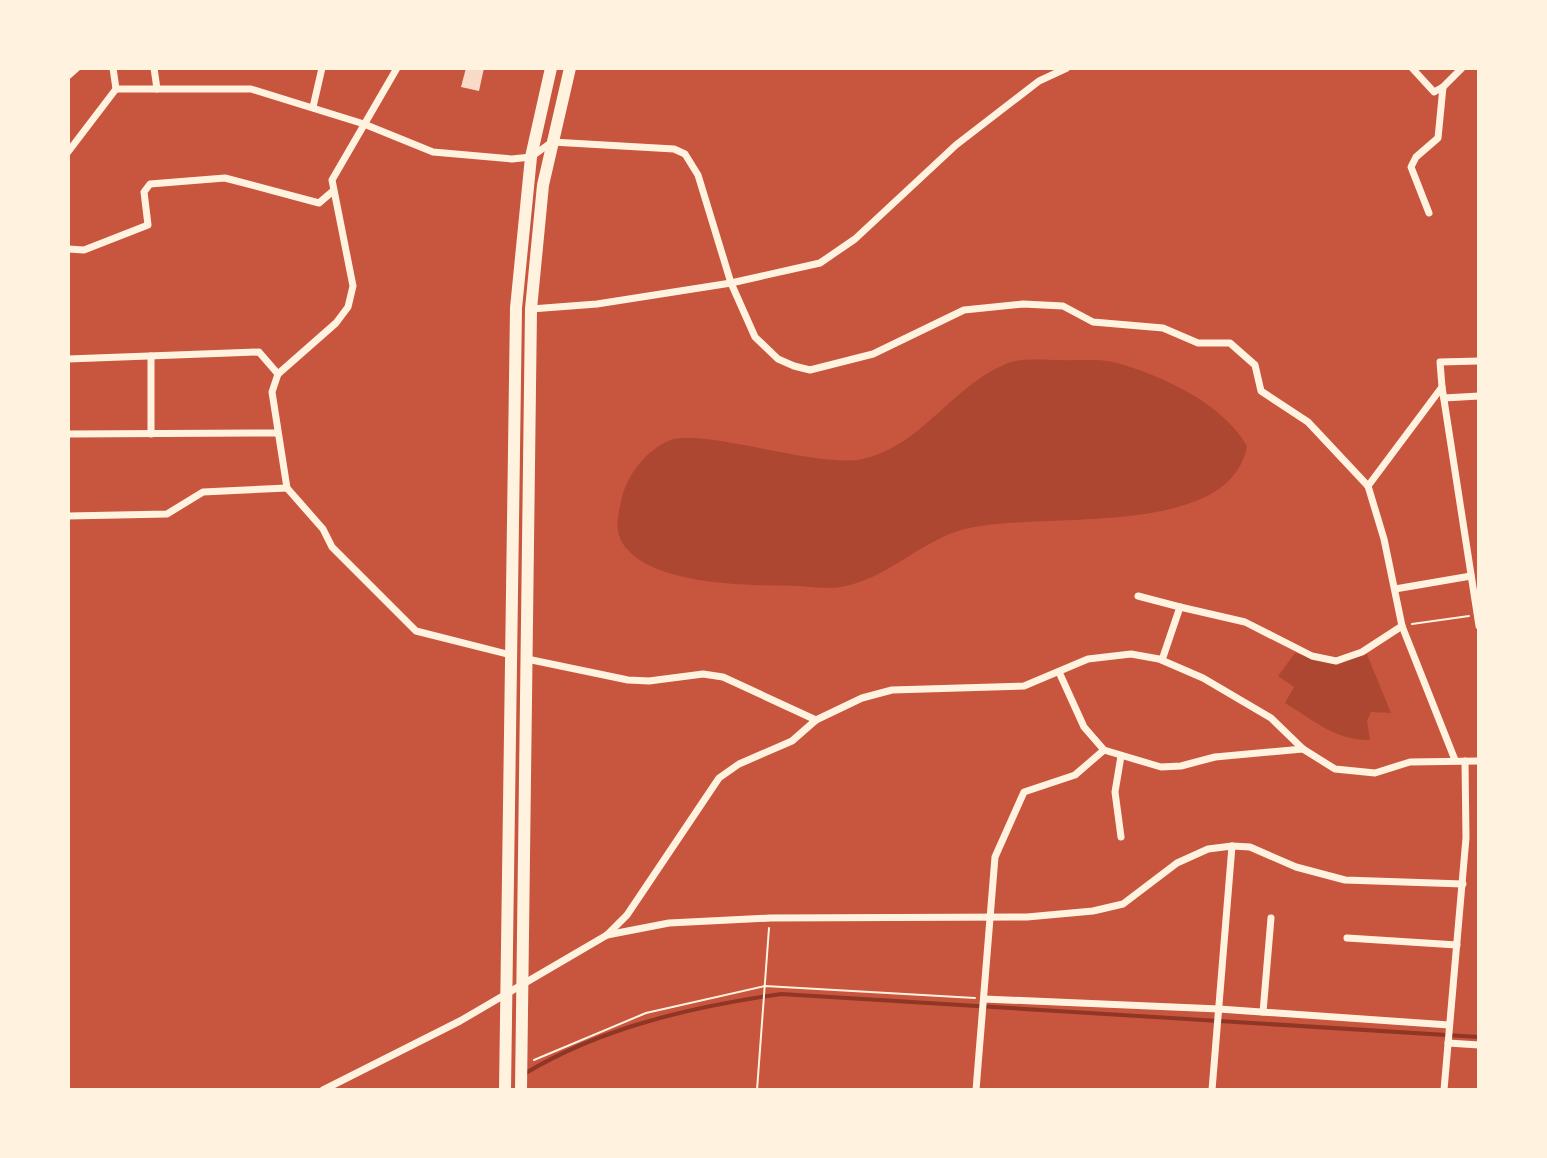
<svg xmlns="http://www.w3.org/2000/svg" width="1547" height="1158" viewBox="0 0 1547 1158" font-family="'Public Sans',sans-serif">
	<rect width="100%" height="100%" fill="#c8553d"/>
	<g fill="#ae4732">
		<path d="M1060,360C1078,361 1100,358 1117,363C1163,376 1222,403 1247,446C1229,544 1030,508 958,531C918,544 884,580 841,587C828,589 812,587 798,586C751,585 653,587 623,544C613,529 619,512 622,497C628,474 646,451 668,441C699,426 817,469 863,459C924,445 953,383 1011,362C1025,358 1045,360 1060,360Z"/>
		<path d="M1366,652L1391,713L1371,712L1367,721L1370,740C1334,740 1315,721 1285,703L1294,687L1278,676L1295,653L1338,665Z"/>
	</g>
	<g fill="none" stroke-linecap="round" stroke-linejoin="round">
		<path stroke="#8f3625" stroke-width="4" d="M524,1074C602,1027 692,1007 781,994L1479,1037"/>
	</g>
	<polygon fill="#f7dbc8" points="466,68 484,68 479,91 461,87"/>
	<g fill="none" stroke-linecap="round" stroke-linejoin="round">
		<g stroke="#fff3e0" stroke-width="2">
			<polyline points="1412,624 1469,616"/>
			<polyline points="534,1060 646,1013 765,986 975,998"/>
			<polyline points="757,1090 769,928"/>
		</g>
		<g stroke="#fff3e0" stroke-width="7">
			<polyline points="113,68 116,89 251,89 364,124 433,152 512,159 531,157 552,142 674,149 685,154 698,175 731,283 755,337 778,359 794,366 810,370 873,354 964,310 1023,304 1063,306 1093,322 1163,328 1198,343 1230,343 1255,365 1261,391 1308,422 1368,486 1384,539 1402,626 1455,760"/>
			<polyline points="154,68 157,89"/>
			<polyline points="397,68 332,180 353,286 348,307 336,323 278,374 272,392 287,488 323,529 332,547 416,631 511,655"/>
			<polyline points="1412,68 1434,92 1443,87"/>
			<polyline points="68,76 77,68"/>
			<polyline points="313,107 322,68"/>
			<polyline points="68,152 116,89"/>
			<polyline points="1429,213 1411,167 1416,157 1438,138 1443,87 1462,68"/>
			<polyline points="68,249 84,250 148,225 144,192 150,184 225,178 319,203 333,191"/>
			<polyline points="531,309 597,304 731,283 820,263 855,239 956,145 1039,81 1067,68"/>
			<polyline points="68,359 259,352 278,374"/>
			<polyline points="1442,387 1479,626"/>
			<polyline points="1444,398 1479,396"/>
			<polyline points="68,434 277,433"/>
			<polyline points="151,434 151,356"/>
			<polyline points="1368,486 1442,387 1440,362 1479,361"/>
			<polyline points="68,516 167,514 203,492 287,488"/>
			<polyline points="1395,589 1471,576"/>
			<polyline points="1138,596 1180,607"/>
			<polyline points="527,659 628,680 649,681 703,674 723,677 816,720"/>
			<polyline points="1162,660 1180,607 1245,622 1312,656 1336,661 1362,652 1402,626"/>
			<polyline points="1059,672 1084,727 1104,750"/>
			<polyline points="1121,756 1115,792 1121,837"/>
			<polyline points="607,935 669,923 770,918 1027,917 1093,911 1123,904 1177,863 1208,849 1232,846 1250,847 1296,867 1345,880 1463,884"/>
			<polyline points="1347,938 1457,945"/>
			<polyline points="984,999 1219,1009 1449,1025"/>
			<polyline points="1263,1012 1271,918"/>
			<polyline points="1448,1043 1479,1045"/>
			<polyline points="323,1090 460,1021 607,935 627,915 719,778 739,764 792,741 816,720 862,698 892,690 1024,686 1088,659 1131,654 1159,659 1203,678 1271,718 1303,749 1335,769 1375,773 1410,762 1479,761"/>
			<polyline points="976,1090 995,857 1024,792 1075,775 1104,750 1161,767 1181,766 1215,757 1303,749"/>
			<polyline points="1212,1090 1232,846"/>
			<polyline points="1444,1090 1466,838 1465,761"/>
		</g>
		<g stroke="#fff3e0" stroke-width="12">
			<polyline points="505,1090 516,308 531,157 551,68"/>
			<polyline points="521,1090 531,309 543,185 570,68"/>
		</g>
	</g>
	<rect width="1547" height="1158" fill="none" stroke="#fff3e0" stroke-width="140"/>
</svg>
